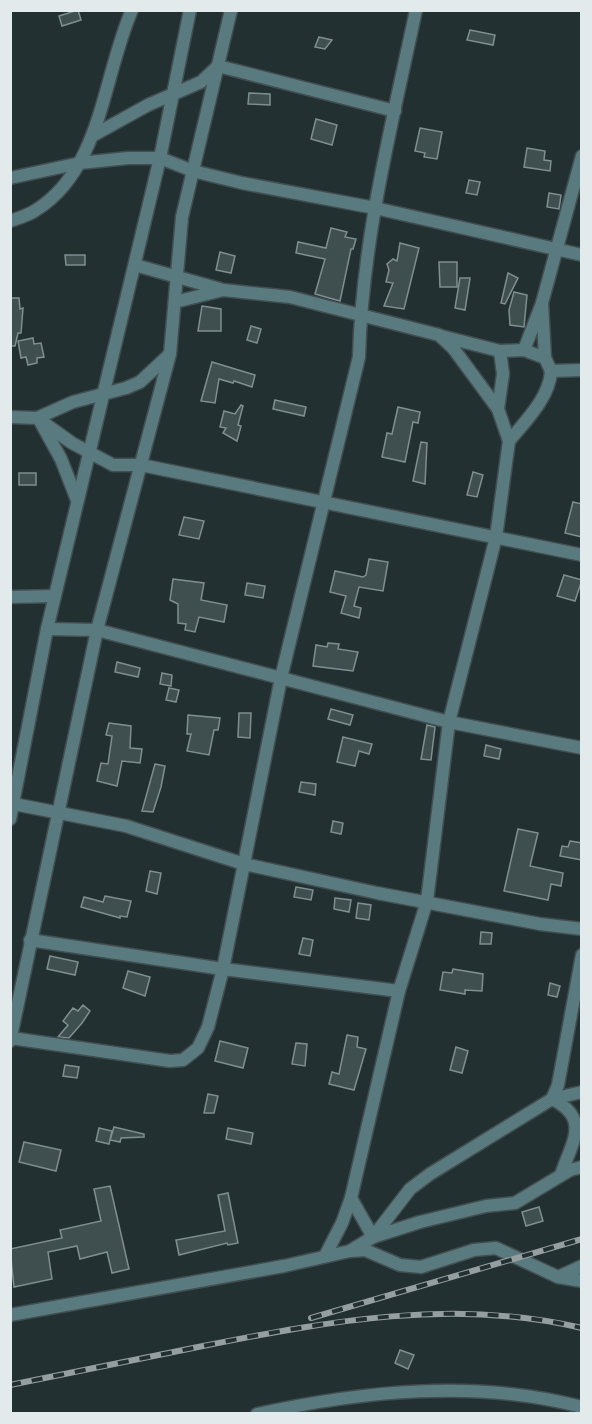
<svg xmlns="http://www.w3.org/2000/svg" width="592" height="1424" viewBox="0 0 592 1424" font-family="'Noto Serif',serif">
	<rect width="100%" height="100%" fill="#233032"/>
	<g fill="#3f4e4f" stroke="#7f8f91" stroke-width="1.5">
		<polygon points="78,10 81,20 62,26 59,16"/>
		<polygon points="470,30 495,35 493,45 467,40"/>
		<polygon points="319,37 332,40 325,49 315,47"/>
		<polygon points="249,93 270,94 270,105 248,104"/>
		<polygon points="316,119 337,125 332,145 311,139"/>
		<polygon points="420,128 442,132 437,159 424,157 425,153 415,151"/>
		<polygon points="527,148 545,151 544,160 551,161 550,171 524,167"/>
		<polygon points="469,180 480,182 477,195 466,193"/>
		<polygon points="549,193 561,195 559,209 547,207"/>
		<polygon points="331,228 347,232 345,237 356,239 353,249 351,249 340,301 315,294 325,259 296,253 298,242 326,248"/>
		<polygon points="400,243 419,248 404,309 384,306 393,283 386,282 389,270 387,264 393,259 397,261"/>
		<polygon points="220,252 235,256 231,273 216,270"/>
		<polygon points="65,255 85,255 85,265 66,265"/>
		<polygon points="439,262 457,262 457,287 440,287"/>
		<polygon points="508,273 518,278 505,304 501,303"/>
		<polygon points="460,278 470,278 465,310 455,308"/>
		<polygon points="514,292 527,295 524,327 510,325 509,310"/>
		<polygon points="10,298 19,298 20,309 23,308 21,333 18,333 15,346 10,346"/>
		<polygon points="202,306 221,309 221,331 198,331"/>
		<polygon points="251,326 261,329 257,343 247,340"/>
		<polygon points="33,338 34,344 41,343 44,357 37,358 37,363 28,365 26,357 21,358 18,341"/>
		<polygon points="212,362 255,375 252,387 234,381 233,383 219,379 215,403 201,401"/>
		<polygon points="275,400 306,407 304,416 273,409"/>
		<polygon points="241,405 243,406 238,425 241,426 237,441 223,433 226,428 220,427 224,411 235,414"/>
		<polygon points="398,407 420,412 418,423 413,422 405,462 382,457 387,433 392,434"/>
		<polygon points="421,442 427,443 425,484 413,481"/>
		<polygon points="473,472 483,475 477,497 467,495"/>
		<rect x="19" y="473" width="17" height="12"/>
		<polygon points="573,502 582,504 582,537 565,533"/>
		<polygon points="184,517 204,521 199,539 179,535"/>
		<polygon points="369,559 388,562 383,591 359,587 354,606 361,608 359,618 341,613 346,596 330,592 335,571 363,577 366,575"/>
		<polygon points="564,575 582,580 575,601 557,596"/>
		<polygon points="173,579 204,583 201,600 227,605 224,622 199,617 195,632 185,630 186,624 178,623 178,604 170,600"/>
		<polygon points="247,583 265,586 263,598 245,595"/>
		<polygon points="328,643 339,644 338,649 358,652 353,671 313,666 316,645 327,647"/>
		<polygon points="117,662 140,668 138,677 115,672"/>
		<polygon points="162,673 172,675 171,686 160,684"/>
		<polygon points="169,688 179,690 176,702 166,700"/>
		<polygon points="331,709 353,715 350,725 328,719"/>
		<polygon points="239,713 251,713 250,738 238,737"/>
		<polygon points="188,715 220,718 218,730 214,730 209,755 187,751 191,734 187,734"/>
		<polygon points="109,723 131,726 130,748 142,749 140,763 122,761 117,786 97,781 101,763 108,764 112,736 106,735"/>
		<polygon points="427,725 435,727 431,760 421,759"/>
		<polygon points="343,737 372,744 369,754 359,751 355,766 337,762"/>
		<polygon points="486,745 501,749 499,759 484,756"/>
		<polygon points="155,764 165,766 161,787 153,812 142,811"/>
		<polygon points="301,782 316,784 315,795 299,792"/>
		<polygon points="333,821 343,823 341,834 331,832"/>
		<polygon points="518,829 538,833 530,866 563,873 561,886 551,884 548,900 504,891"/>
		<polygon points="570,841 582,843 582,860 560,856 562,846 568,847"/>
		<polygon points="150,871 161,873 157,894 146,891"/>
		<polygon points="296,887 313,890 311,900 294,897"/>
		<polygon points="105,896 131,901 127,917 120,916 120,918 81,907 84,897 103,902"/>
		<polygon points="335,898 351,900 349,912 334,909"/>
		<polygon points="358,903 371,905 369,920 356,918"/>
		<polygon points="481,932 492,933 491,944 480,944"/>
		<polygon points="303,938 313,940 310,956 299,954"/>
		<polygon points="50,956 78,962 75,975 47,969"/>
		<polygon points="453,969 483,974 482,991 465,990 465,994 440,990 443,972 452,973"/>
		<polygon points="128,971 150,977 145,996 123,988"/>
		<polygon points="550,983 560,986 557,997 548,995"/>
		<polygon points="83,1005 90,1011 82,1023 69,1038 58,1037 68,1025 63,1021 73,1008 78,1011"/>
		<polygon points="347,1035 358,1037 357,1047 366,1049 354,1090 329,1084 332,1072 339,1074"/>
		<polygon points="220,1041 248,1048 243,1068 215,1061"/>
		<polygon points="296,1043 307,1044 305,1066 292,1064"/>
		<polygon points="456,1047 468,1051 462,1073 450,1070"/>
		<polygon points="65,1065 79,1067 77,1078 63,1076"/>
		<polygon points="208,1094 218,1096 214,1113 204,1113"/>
		<polygon points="114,1127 144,1134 144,1137 121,1138 120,1142 110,1140"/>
		<polygon points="99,1128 112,1131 109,1144 96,1141"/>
		<polygon points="228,1128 253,1133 251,1144 226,1139"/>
		<polygon points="24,1142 61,1150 56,1171 19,1162"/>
		<polygon points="110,1186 129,1269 112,1273 107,1252 80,1259 77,1246 48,1252 52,1279 14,1287 10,1249 62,1238 60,1230 101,1221 94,1189"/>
		<polygon points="228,1193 238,1243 228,1245 227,1243 179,1255 176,1240 225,1231 218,1195"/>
		<polygon points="539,1207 543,1221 526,1226 522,1212"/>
		<polygon points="400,1350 414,1355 408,1369 395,1363"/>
	</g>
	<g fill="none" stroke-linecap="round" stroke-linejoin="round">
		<g stroke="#424e50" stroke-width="15">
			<g id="minor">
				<polyline points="218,66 395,111"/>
				<polyline points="92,136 148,105 201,82 218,66"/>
				<polyline points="10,178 80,163 128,158 160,158 193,171 242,183 375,208 582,255"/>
				<path d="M10,221C19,218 29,215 36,210C102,169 103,75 132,10"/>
				<polyline points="135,265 220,289"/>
				<polyline points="175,302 223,290 290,297 439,335 453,348 498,409"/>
				<polyline points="441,336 500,351 524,350 545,358 551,371 582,370"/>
				<polyline points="524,350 541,306"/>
				<polyline points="545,358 542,303 582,156"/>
				<polyline points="10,417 37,418 73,402 126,388 140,382 169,355"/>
				<polyline points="37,418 72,443 113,465 141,465 582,555"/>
				<polyline points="40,421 61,459 77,500"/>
				<path d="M509,441C525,422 550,397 551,371"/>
				<polyline points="10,597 55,596"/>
				<polyline points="47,629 97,630 449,722 582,748"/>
				<polyline points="14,804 126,826 244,864 377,893 540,924 582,929"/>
				<polyline points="10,819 47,629 160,158 190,10"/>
				<polyline points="30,940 223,969 399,991"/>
				<path d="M11,1038L170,1061L183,1060L198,1048L208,1027L223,969L281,678L359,357C362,240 392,124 416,10"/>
				<polyline points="10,1041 97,630 170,354 182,217 231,10"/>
				<path d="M552,1099C592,1119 571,1143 561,1175"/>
				<polyline points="552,1099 582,1092"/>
				<polyline points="351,1198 373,1237 420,1222 486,1206 515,1203 570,1170 582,1167"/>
				<polyline points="351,1251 365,1250 400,1265 421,1267 474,1250 496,1248 558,1277 582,1281"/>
				<polyline points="325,1256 342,1223 351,1198 399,991 427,901 449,722 496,537 509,441 498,409 503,374 500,351"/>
				<polyline points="558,1277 582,1266"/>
				<polyline points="10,1315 284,1266 350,1251 373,1237 410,1189 430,1174 552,1099 558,1085 582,955"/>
				<path d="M257,1414C362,1391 476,1379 582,1407"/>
			</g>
		</g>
		<use href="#minor" stroke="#597b7f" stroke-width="12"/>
		<g stroke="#959fa1" stroke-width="6">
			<g id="rail">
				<polyline points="311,1318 582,1239"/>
				<path d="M10,1385C75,1372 139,1359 203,1346C328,1321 455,1298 582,1328"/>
			</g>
		</g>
		<use href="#rail" stroke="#233032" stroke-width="4" stroke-dasharray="11" stroke-linecap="butt"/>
	</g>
	<rect width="592" height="1424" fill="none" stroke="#e2eaeb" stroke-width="24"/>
</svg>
